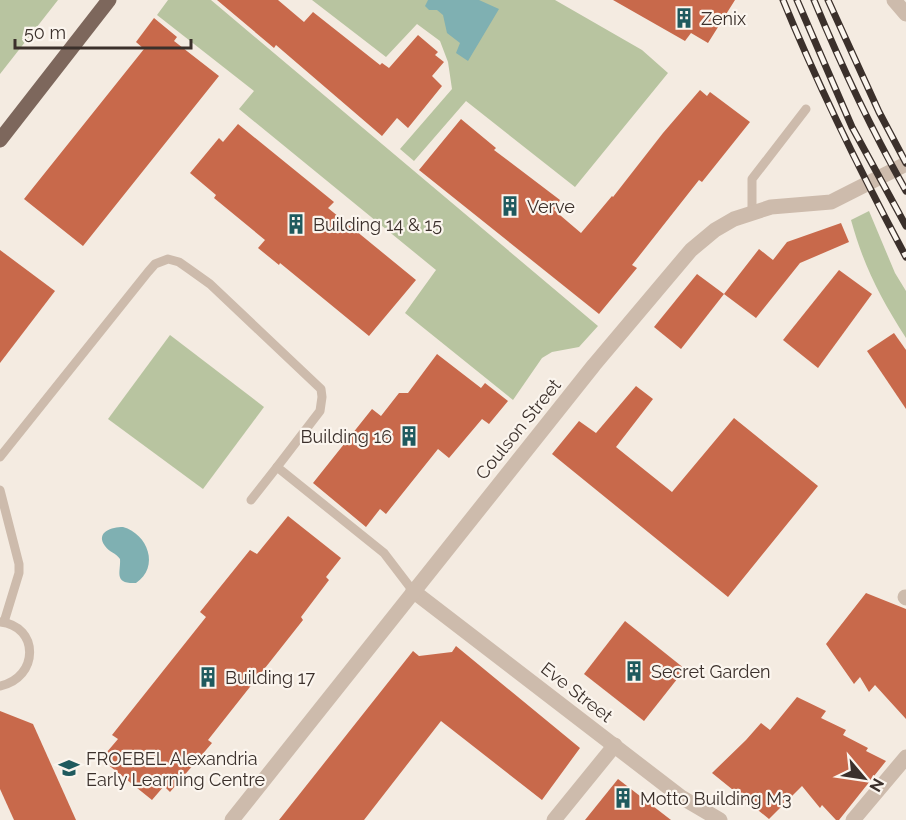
<svg xmlns="http://www.w3.org/2000/svg" width="906" height="820" viewBox="0 0 906 820" font-family="Raleway,sans-serif">
	<rect width="100%" height="100%" fill="#f4ebe1"/>
	<g fill="#b8c4a0">
		<polygon points="0,0 58,0 0,74"/>
		<polygon points="168,0 211,0 598,326 579,347 552,352 542,358 513,400 405,313 436,270 239,109 254,91 157,15"/>
		<polygon points="312,0 555,0 642,50 668,73 575,187 466,101 414,161 400,149 452,89 448,62 440,41 417,24 386,57"/>
		<path d="M869,211L895,273L906,291V338C880,297 864,267 851,220Z"/>
		<polygon points="170,335 264,407 203,489 108,419"/>
	</g>
	<g fill="#7fb0b2">
		<polygon points="428,0 479,0 499,9 468,61 456,53 460,43 447,33 443,15 437,10 429,10 425,6"/>
		<path d="M123,527C148,534 160,567 136,583C113,584 121,572 120,559C116,553 109,552 105,546C95,532 112,527 123,527Z"/>
	</g>
	<g fill="#c8694b">
		<polygon points="217,0 278,0 304,22 313,12 380,65 382,63 389,68 418,35 438,52 435,55 444,62 432,76 442,86 408,128 397,118 382,136 276,45 274,48"/>
		<polygon points="613,0 735,0 708,43 691,33 685,41"/>
		<polygon points="154,18 177,37 174,41 219,76 83,246 24,199 144,49 136,42"/>
		<polygon points="700,90 707,96 710,92 750,122 702,182 699,180 632,265 637,268 599,314 419,170 461,119 496,148 494,150 560,200 554,210 581,233 612,196 613,197 663,133"/>
		<polygon points="238,124 334,202 328,208 416,280 369,336 280,263 279,265 258,248 265,240 214,198 216,195 190,173 219,138 223,142"/>
		<polygon points="841,223 849,242 800,263 756,318 724,294 759,249 773,260 787,242"/>
		<polygon points="0,250 55,291 0,363"/>
		<polygon points="839,270 872,294 818,368 783,340"/>
		<polygon points="697,274 724,294 681,349 654,327"/>
		<polygon points="894,333 906,350 906,409 867,351"/>
		<polygon points="437,354 481,388 485,383 508,401 489,424 482,419 449,458 438,449 386,514 380,509 366,527 313,483 372,409 381,416 399,393 408,393"/>
		<polygon points="636,386 653,399 616,447 672,492 734,418 818,486 728,597 552,454 579,421 596,433"/>
		<polygon points="288,516 341,558 326,577 329,580 301,617 303,620 208,740 212,743 170,792 164,786 152,800 101,759 118,739 112,735 206,617 200,612 250,550 257,554"/>
		<polygon points="866,593 906,609 906,719 875,685 869,692 860,677 854,684 826,644"/>
		<polygon points="625,621 685,669 644,721 584,674"/>
		<polygon points="456,646 580,748 542,800 441,721 364,820 279,820 413,651 419,656 452,652"/>
		<polygon points="797,697 826,711 821,718 846,730 843,735 868,748 866,751 886,761 839,820 836,820 822,805 820,808 802,786 769,819 712,773 746,740 761,723 770,730"/>
		<polygon points="0,711 33,724 76,820 14,820 0,789"/>
		<polygon points="618,779 671,820 585,820"/>
	</g>
	<g fill="none" stroke-linecap="round" stroke-linejoin="round">
		<g stroke="#cdbbac" stroke-width="9">
			<polyline points="752,212 752,179 806,109"/>
			<polyline points="0,457 148,272 155,264 168,259 179,262 189,269 210,284 321,389 322,397 320,411 277,467 384,553 413,591"/>
			<polyline points="0,490 19,564 19,573 4,622"/>
			<polyline points="251,500 277,467"/>
			<path d="M0,622C40,626 39,678 0,686"/>
		</g>
		<g stroke="#cdbbac" stroke-width="15">
			<polyline points="894,0 906,14"/>
			<polyline points="413,591 681,797 720,820"/>
			<polyline points="905,597 906,598"/>
			<polyline points="232,820 594,365 691,250 715,230 734,219 771,207 831,202 906,164"/>
			<polyline points="554,820 615,745"/>
			<polyline points="853,820 906,757"/>
		</g>
		<polyline stroke="#7d675c" stroke-width="15" points="0,140 109,0"/>
		<g stroke="#3b302b" stroke-width="7">
			<g id="rail">
				<path d="M783,0C819,88 861,173 906,257"/>
				<polyline points="797,0 852,127 906,226"/>
				<path d="M814,0C841,65 871,129 906,191"/>
				<polyline points="828,0 879,112 906,163"/>
			</g>
		</g>
		<use href="#rail" stroke="#fbf5ee" stroke-width="4.5" stroke-dasharray="14" stroke-linecap="butt"/>
	</g>
	<defs>
		<g id="building-bare" transform="scale(1.62)"><path d="M-4-6H4V6H1V3H-1V6H-4ZM-2.5-4.3h1.7v1.8h-1.7ZM.8-4.3h1.7v1.8H.8ZM-2.5-1h1.7V.8h-1.7ZM.8-1h1.7V.8H.8Z" fill="#1f5a5e" stroke="#fbf5ee" stroke-width="2.5" paint-order="stroke"/></g>
		<g id="school-bare" transform="scale(1.62)"><path d="M0-5L7-2L0 1L-7-2ZM-4 1L0 2.5L4 1V4Q0 6-4 4Z" fill="#1f5a5e" stroke="#fbf5ee" stroke-width="2.5" paint-order="stroke"/></g>
	</defs>
	<g fill-rule="evenodd">
		<use href="#building-bare" x="684" y="18"/>
		<use href="#building-bare" x="510" y="206"/>
		<use href="#building-bare" x="296" y="224"/>
		<use href="#building-bare" x="409" y="436"/>
		<use href="#building-bare" x="634" y="671"/>
		<use href="#building-bare" x="208" y="677"/>
		<use href="#school-bare" x="69" y="768"/>
		<use href="#building-bare" x="623" y="798"/>
	</g>
	<g text-anchor="middle" dominant-baseline="central" stroke-width="4.5" stroke-linejoin="round" paint-order="stroke">
		<g font-size="18" fill="#3b302b" stroke="#fbf5ee" text-anchor="start">
			<text x="701" y="18">Zenix</text>
			<text x="527" y="206">Verve</text>
			<text x="313" y="224">Building 14 &amp; 15</text>
			<text x="392" y="436" text-anchor="end">Building 16</text>
			<text x="651" y="671">Secret Garden</text>
			<text x="225" y="677">Building 17</text>
			<text x="86" y="758">FROEBEL Alexandria<tspan x="86" dy="21">Early Learning Centre</tspan></text>
			<text x="640" y="798">Motto Building M3</text>
		</g>
		<g font-size="18" fill="#3b302b" stroke="#fbf5ee">
			<text transform="translate(518 429) rotate(-51)">Coulson Street</text>
			<text transform="translate(577 692) rotate(38)">Eve Street</text>
		</g>
	</g>
	<g transform="translate(864 778) rotate(119)" stroke="#fbf5ee" stroke-width="4.5" paint-order="stroke">
	<path d="M0-4.5L10 22L0 15L-10 22Z" fill="#3b302b"/>
	<text y="-9" font-size="16" font-weight="bold" text-anchor="middle" fill="#3b302b">N</text>
	</g>
	<path d="M15 39v9h176v-9" fill="none" stroke="#3b302b" stroke-width="3"/>
	<text x="24" y="39" font-size="18" fill="#3b302b" stroke="#fbf5ee" stroke-width="4.5" paint-order="stroke">50 m</text>
</svg>
